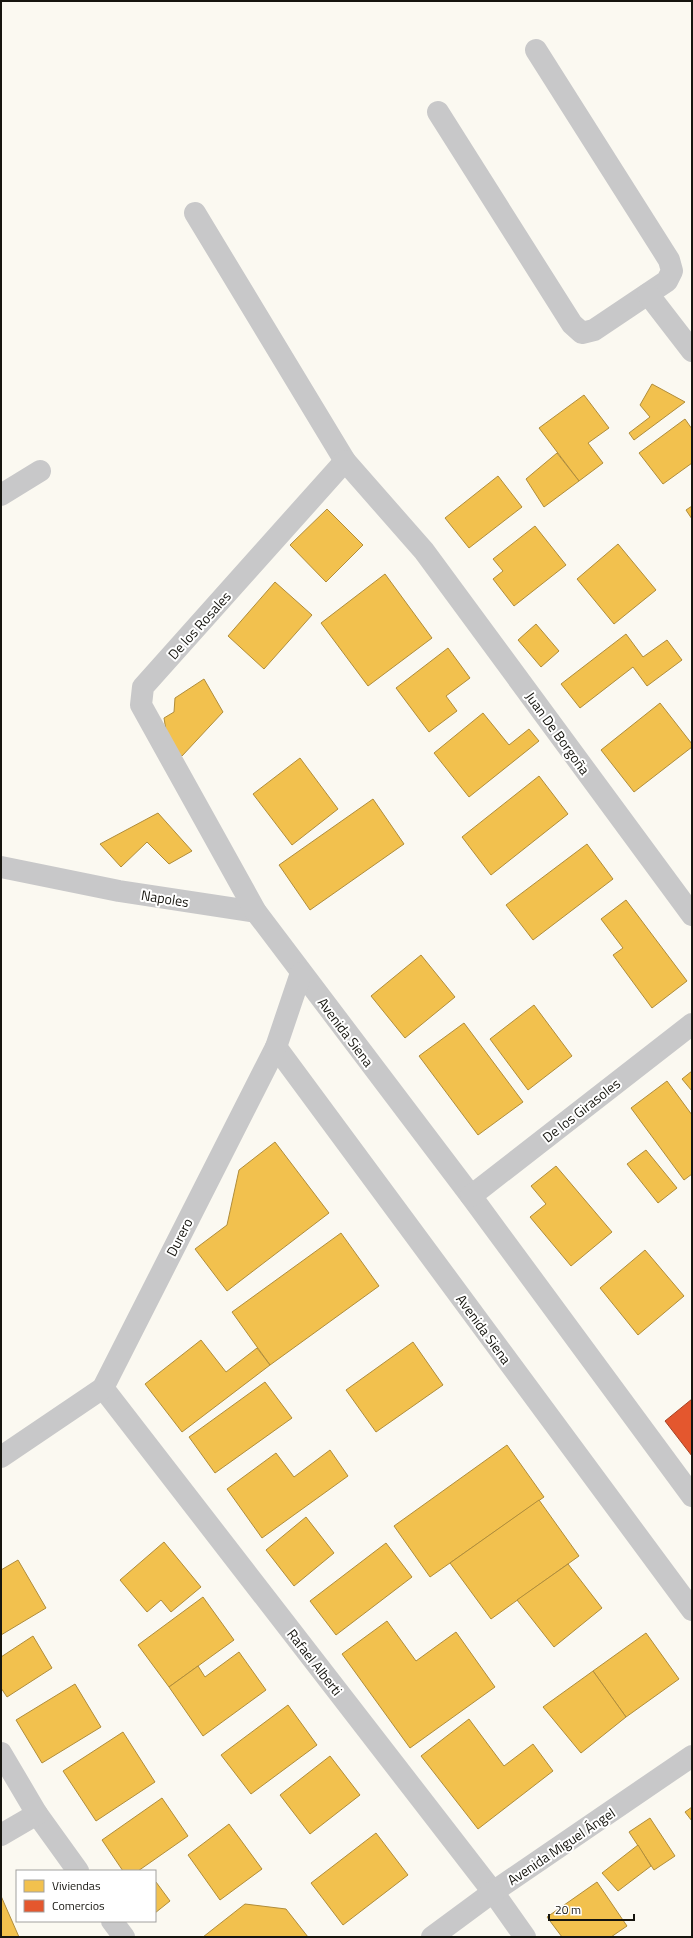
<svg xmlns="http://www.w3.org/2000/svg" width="693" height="1938" viewBox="0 0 693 1938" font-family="'Titillium Web',sans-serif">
	<rect width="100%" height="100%" fill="#fbf9f1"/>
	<g fill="#f2c14e" stroke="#b08d3b">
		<polygon points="652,384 685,402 634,440 629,433 650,417 640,405"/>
		<polygon points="584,395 609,428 588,443 603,463 579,481 539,428"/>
		<polygon points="685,419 692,429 692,463 663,484 639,453"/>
		<polygon points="557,453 579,481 544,507 526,479"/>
		<polygon points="498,476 522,507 469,548 445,518"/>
		<polygon points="692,506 692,519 686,510"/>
		<polygon points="327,509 363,545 326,582 290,545"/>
		<polygon points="535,526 566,565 514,606 493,579 503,571 493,559"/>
		<polygon points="618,544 656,590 614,624 577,579"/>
		<polygon points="385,574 432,638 368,686 321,623"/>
		<polygon points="275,582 312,615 264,669 228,636"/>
		<polygon points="536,624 559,651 541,667 518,640"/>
		<polygon points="626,634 643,657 667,640 682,660 647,686 633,667 580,708 561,684"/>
		<polygon points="448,648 470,678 446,696 457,711 429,732 396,688"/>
		<polygon points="204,679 223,712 182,756 169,749 164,718 174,712 175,698"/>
		<polygon points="660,703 692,744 692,747 634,792 601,750"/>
		<polygon points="483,713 509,745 529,729 539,741 469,797 434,753"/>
		<polygon points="300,758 338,809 292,845 253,794"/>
		<polygon points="539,776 568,814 491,875 462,837"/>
		<polygon points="373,799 404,844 310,910 279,865"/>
		<polygon points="158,813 192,851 169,864 147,842 121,867 100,844"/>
		<polygon points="587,844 613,879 533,940 506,905"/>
		<polygon points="626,900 687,981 652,1008 613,955 623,948 601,919"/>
		<polygon points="421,955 455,997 405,1038 371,996"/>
		<polygon points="534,1005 572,1056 528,1090 490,1039"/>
		<polygon points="464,1023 523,1102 478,1135 419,1056"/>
		<polygon points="692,1071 692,1091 682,1079"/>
		<polygon points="667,1081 692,1115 692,1174 684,1180 631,1108"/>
		<polygon points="275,1142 329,1213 227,1291 195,1249 227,1225 239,1170"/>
		<polygon points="646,1150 677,1188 658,1203 627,1164"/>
		<polygon points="556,1166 612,1232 571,1266 530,1217 546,1204 531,1186"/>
		<polygon points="341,1233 379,1286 270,1365 232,1312"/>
		<polygon points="645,1250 684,1296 638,1335 600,1288"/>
		<polygon points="201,1340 226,1372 257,1348 270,1365 182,1432 145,1384"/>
		<polygon points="413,1342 443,1385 376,1432 346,1390"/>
		<polygon points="265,1382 292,1418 215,1473 189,1437"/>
		<polygon points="507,1445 544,1497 430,1577 394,1526"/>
		<polygon points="330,1450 348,1476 262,1538 227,1489 276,1453 294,1477"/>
		<polygon points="539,1500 579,1556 491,1619 450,1563"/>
		<polygon points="306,1517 334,1553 294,1586 266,1550"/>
		<polygon points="164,1542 201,1587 171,1612 161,1600 147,1612 120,1580"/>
		<polygon points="386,1543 412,1577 336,1635 310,1601"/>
		<polygon points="18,1560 46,1608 1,1635 1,1570"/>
		<polygon points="568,1564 602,1608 554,1647 517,1600"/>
		<polygon points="203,1597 234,1640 169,1687 138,1645"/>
		<polygon points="387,1621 416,1661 456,1632 495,1687 410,1748 342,1654"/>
		<polygon points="646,1633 679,1679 626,1717 593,1671"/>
		<polygon points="33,1636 52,1668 7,1697 1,1688 1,1657"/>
		<polygon points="239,1652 266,1690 203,1736 169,1687 198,1666 205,1677"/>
		<polygon points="593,1671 626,1717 581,1753 543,1707"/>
		<polygon points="75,1684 101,1727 42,1763 16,1720"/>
		<polygon points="288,1705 317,1745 251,1794 221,1755"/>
		<polygon points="469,1719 504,1766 533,1744 553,1771 478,1829 421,1756"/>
		<polygon points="123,1732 155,1782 96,1821 63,1771"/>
		<polygon points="330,1756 360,1795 310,1834 280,1795"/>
		<polygon points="162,1798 188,1836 138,1871 123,1871 102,1840"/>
		<polygon points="692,1807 692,1821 685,1812"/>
		<polygon points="650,1818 675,1856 654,1870 629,1832"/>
		<polygon points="229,1824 262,1869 220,1900 188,1855"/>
		<polygon points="376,1833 408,1875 343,1925 311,1883"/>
		<polygon points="638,1845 651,1866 618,1891 602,1873"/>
		<polygon points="156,1882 170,1901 155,1913 155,1883"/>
		<polygon points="597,1882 627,1926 611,1937 562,1937 547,1917"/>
		<polygon points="1,1896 19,1937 1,1937"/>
		<polygon points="245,1904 286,1909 308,1937 203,1937"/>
	</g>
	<polygon fill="#e4572e" stroke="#a64325" points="692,1399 692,1456 665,1421"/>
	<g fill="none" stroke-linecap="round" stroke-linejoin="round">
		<g stroke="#c8c8c9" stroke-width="22">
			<polyline points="438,112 572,324 582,333 594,330 667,281 672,271 669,260 536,50"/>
			<polyline points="195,213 345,461"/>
			<polyline points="648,294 692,351"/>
			<polyline points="1,495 40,471"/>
			<polyline points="1,867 119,891 256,912"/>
			<polyline points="692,915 424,551 345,461 143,687 141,705 256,912 471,1196 692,1496"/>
			<polyline points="276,1047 692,1610"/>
			<polyline points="471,1196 692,1024"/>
			<polyline points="103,1388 493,1892 525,1937"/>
			<polyline points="1,1457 103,1388 276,1047 301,973"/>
			<polyline points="1,1753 37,1814 78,1871"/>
			<polyline points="1,1835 37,1814"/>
			<polyline points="112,1921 124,1937"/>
			<polyline points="432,1937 493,1892 692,1756"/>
		</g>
	</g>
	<g text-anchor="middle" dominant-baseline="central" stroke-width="4" stroke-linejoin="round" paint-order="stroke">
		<g font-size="14" fill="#16150f" stroke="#fff">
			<text transform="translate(199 625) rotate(-48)">De los Rosales</text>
			<text transform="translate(558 733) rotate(54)">Juan De Borgoña</text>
			<text transform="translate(165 898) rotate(9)">Napoles</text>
			<text transform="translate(346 1032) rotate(53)">Avenida Siena</text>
			<text transform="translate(581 1110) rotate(-38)">De los Girasoles</text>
			<text transform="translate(179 1237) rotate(-63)">Durero</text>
			<text transform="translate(484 1329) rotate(54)">Avenida Siena</text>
			<text transform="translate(315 1662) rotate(52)">Rafael Alberti</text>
			<text transform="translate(561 1846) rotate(-34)">Avenida Miguel Ángel</text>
		</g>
	</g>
	<rect width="693" height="1938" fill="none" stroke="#16150f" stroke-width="4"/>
	<rect x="16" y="1870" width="140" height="52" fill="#ffffff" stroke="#a2a19f"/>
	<rect x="24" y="1880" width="20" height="12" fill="#f2c14e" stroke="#a2a19f"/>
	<text x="52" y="1890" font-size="12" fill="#16150f">Viviendas</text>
	<rect x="24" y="1900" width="20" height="12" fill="#e4572e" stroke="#a2a19f"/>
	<text x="52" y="1910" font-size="12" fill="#16150f">Comercios</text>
	<path d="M549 1914v6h85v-6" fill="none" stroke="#16150f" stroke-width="2"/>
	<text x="555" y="1914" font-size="12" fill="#16150f" stroke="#ffffff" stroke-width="3" paint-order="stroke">20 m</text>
</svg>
